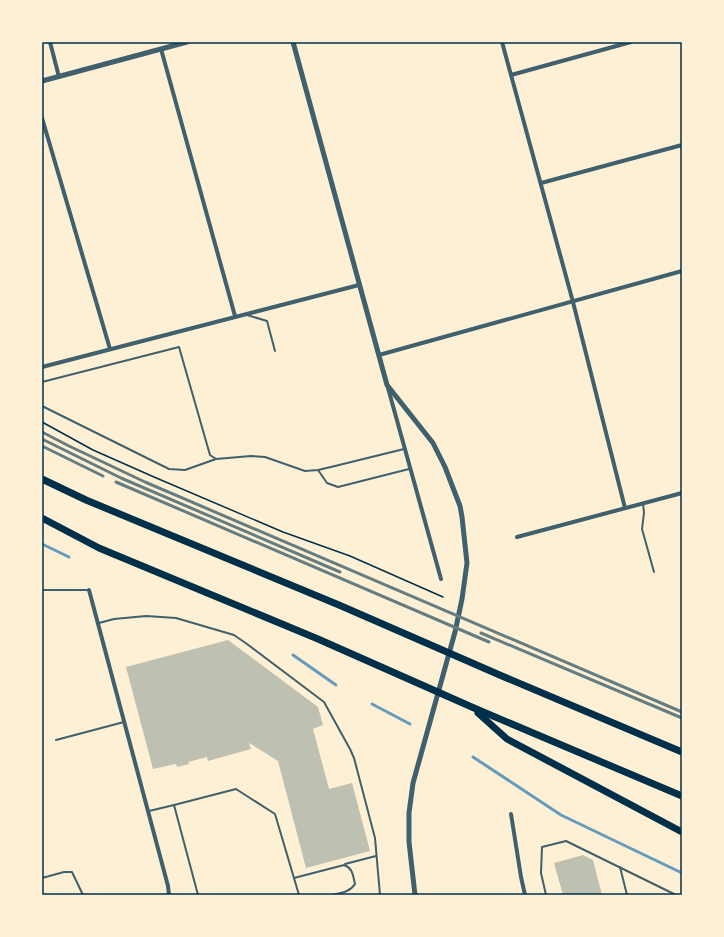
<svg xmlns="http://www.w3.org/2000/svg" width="724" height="937" viewBox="0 0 724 937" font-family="'Fira Sans',sans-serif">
	<rect width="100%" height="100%" fill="#fdf0d5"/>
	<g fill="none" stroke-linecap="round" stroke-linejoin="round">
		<g stroke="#669bbc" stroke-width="3">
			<polyline points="42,544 69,557"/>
			<polyline points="293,655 336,685"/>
			<polyline points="372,704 410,724"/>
			<polyline points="473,757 561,815 682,873"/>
		</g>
	</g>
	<g fill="#bec0b2">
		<polygon points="228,640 318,707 323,725 313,729 329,789 352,783 370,851 306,868 278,761 251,744 249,743 251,749 208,761 207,757 188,762 189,764 177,767 176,764 153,769 126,667"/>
		<polygon points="583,855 593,860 602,895 563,895 554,863"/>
	</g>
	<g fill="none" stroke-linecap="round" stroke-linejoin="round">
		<polyline stroke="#003049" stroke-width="1.5" points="42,422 93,450 154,477 283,532 350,556 443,597"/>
		<g stroke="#3f606c" stroke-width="2">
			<polyline points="247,315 267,321 275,351"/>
			<polyline points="42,382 179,347 210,455 216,459 251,456 265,457 305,471 318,470 335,466 404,449"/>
			<polyline points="42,406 169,469 185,470 216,459"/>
			<polyline points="318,470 327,483 338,487 409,469"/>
			<polyline points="643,503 644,513 642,529 654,572"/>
			<polyline points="42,590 89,590"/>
			<polyline points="99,623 114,619 146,616 176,618 234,635 247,644 324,702 350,749 354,758 375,838 380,895"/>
			<polyline points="56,740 124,722"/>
			<polyline points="149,811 174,805"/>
			<polyline points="345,864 376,856"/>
			<polyline points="620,867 627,895"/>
			<polyline points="42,878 64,872 72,872 83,895"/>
			<path d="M294,878L344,865C353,868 353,876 355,884C350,892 341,893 332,895"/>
			<polyline points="198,895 174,805 236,789 275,814 299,895"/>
			<polyline points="546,895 541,873 542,847 566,841 676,895"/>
		</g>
		<g stroke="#3f606c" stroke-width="4">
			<polyline points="50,42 59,77"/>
			<polyline points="502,42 573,302 625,508"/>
			<polyline points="161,49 235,316"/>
			<polyline points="511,75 631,42"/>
			<polyline points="42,118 110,349"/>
			<polyline points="541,183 682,145"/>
			<polyline points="379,355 682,271"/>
			<polyline points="42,367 359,285"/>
			<polyline points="388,388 441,579"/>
			<polyline points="517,537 682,493"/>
			<polyline points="89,590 168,886 169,895"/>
			<polyline points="511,814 521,877 525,895"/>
		</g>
		<g stroke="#3f606c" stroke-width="5">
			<polyline points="293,42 387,385 433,443 445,467 460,506 462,517 467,563 462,599 455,632 413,783 409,813 409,842 415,895"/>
			<polyline points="42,81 187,42"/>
		</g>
		<g stroke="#003049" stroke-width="7">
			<polyline points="42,479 86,500 339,605 502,676 682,752"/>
			<polyline points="42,518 99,548 318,639 474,708 682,796"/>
			<polyline points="478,713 507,739 682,832"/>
		</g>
		<g stroke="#657d81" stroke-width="3">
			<polyline points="42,432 69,446 145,482 682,712"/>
			<polyline points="42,439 121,478 340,572"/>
			<polyline points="42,446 103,476"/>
			<polyline points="116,482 489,642"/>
			<polyline points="481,633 682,718"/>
		</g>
	</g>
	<rect width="724" height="937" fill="none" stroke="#fdf0d5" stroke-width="86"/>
	<rect x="43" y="43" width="638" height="851" fill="none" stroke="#003049" stroke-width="1.5"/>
</svg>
